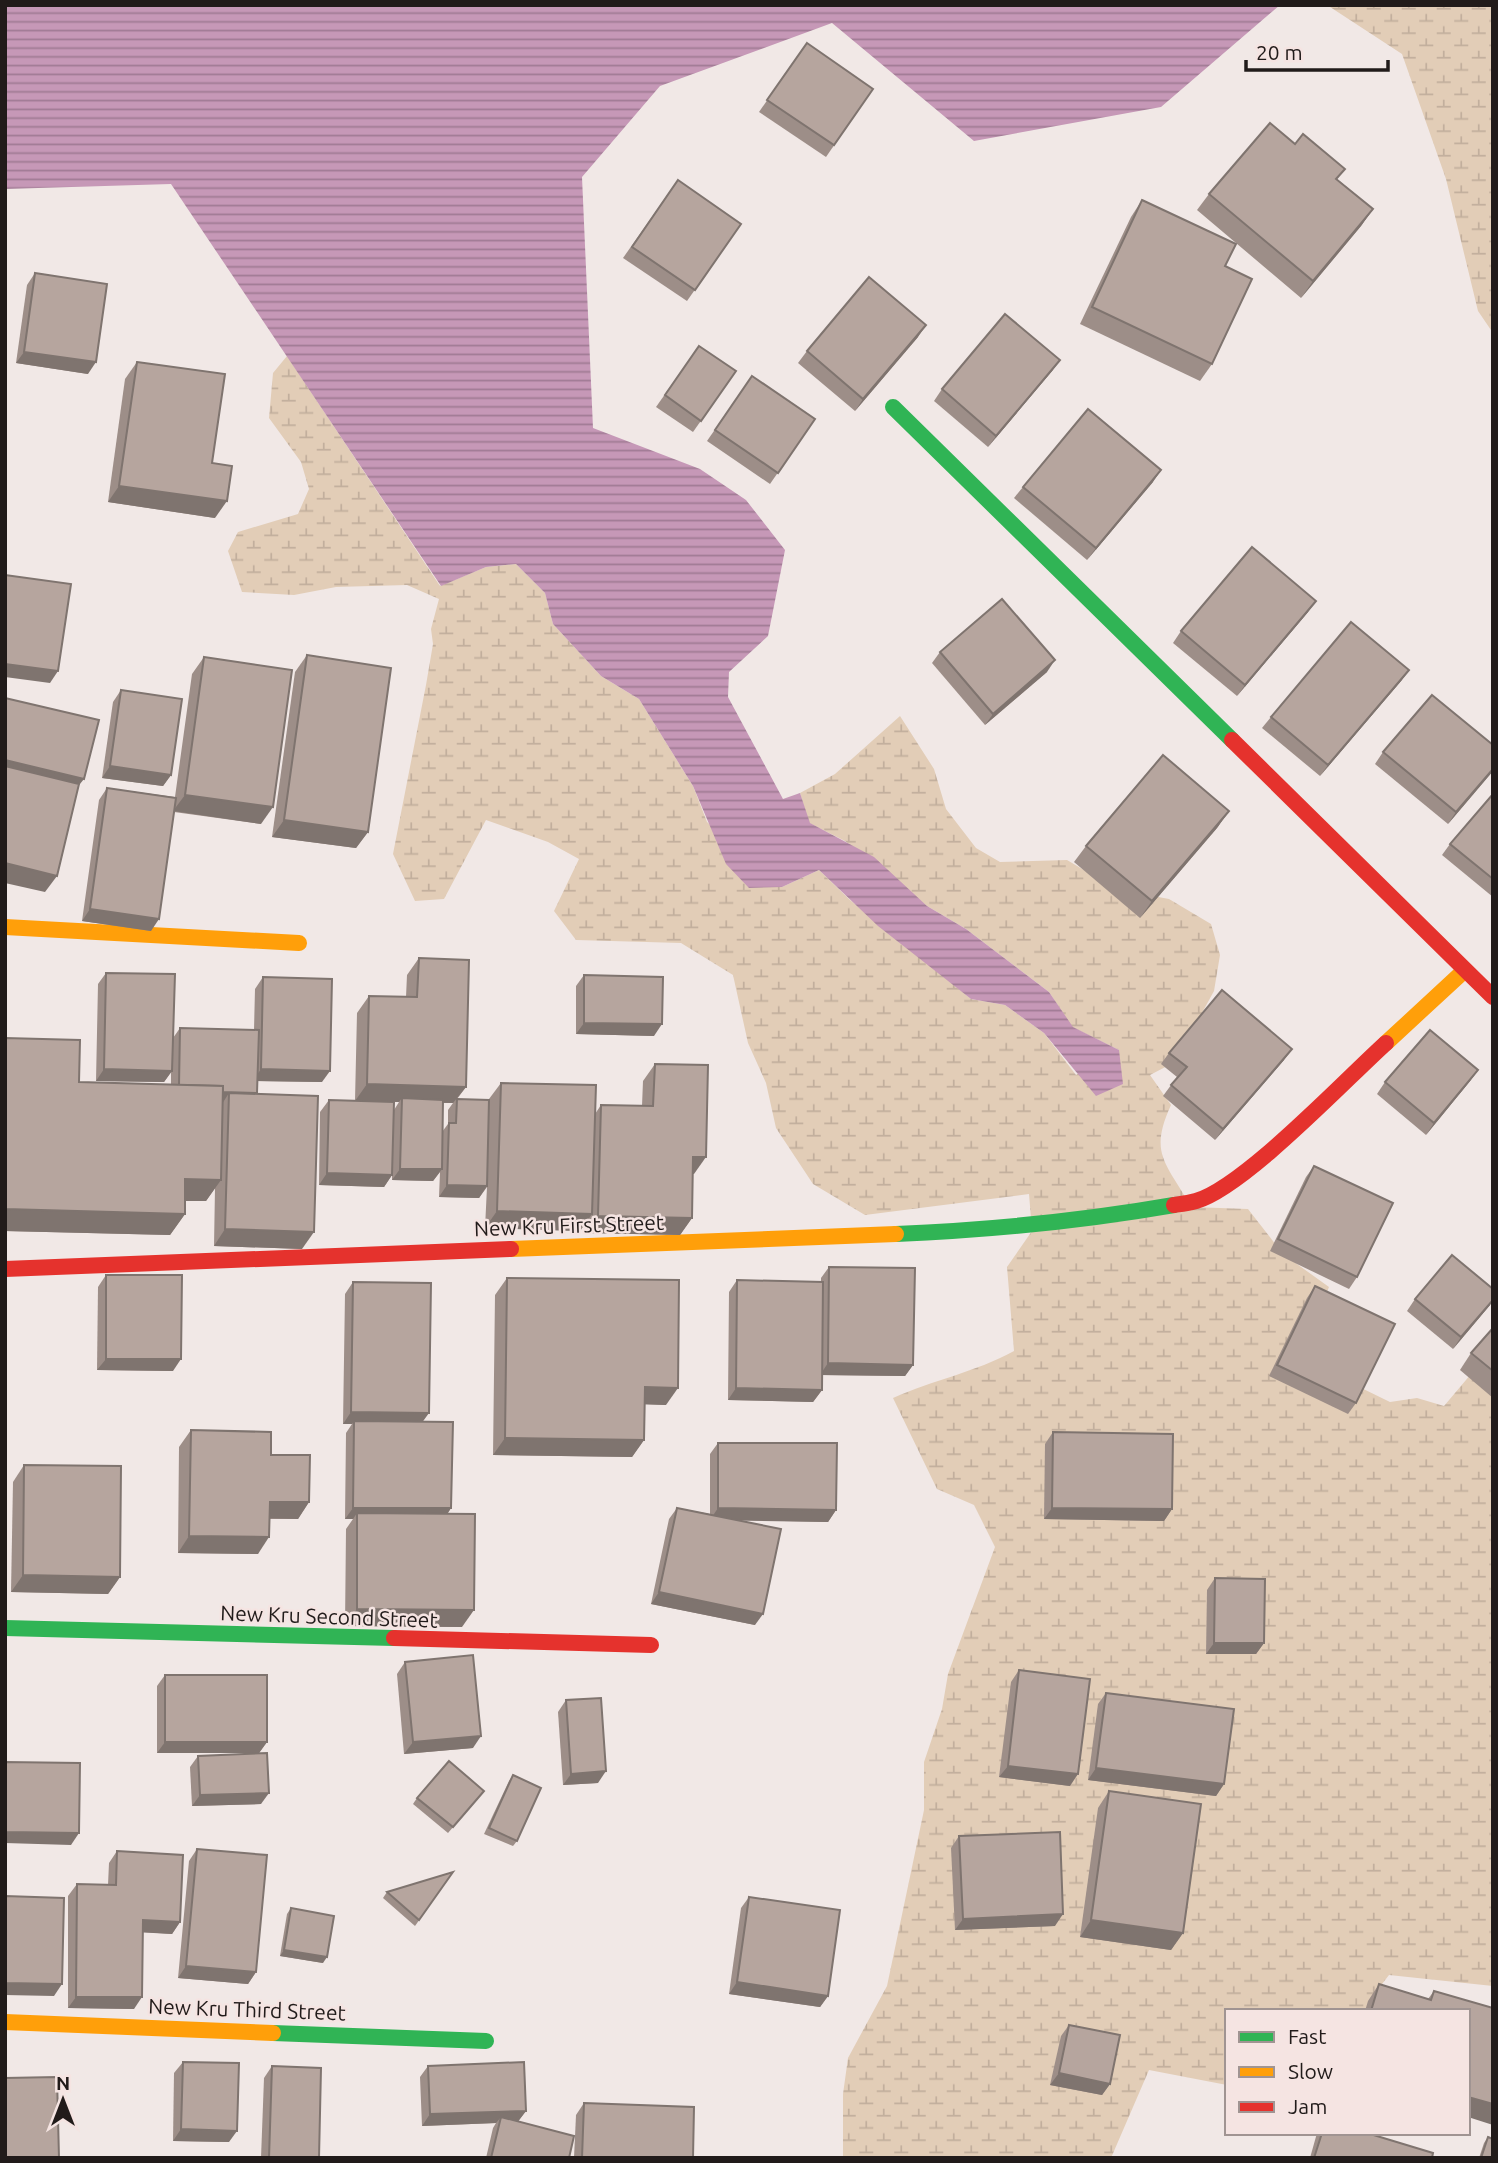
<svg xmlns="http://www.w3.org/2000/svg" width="1498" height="2163" viewBox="0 0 1498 2163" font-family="Ubuntu,sans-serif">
	<defs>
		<pattern id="wetland-marsh" width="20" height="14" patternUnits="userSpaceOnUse" patternTransform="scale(1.75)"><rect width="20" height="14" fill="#e2cdb7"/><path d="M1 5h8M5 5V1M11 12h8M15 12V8" fill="none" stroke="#c2af9d"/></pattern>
		<pattern id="water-rules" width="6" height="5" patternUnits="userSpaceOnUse" patternTransform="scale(1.75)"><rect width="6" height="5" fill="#c698b7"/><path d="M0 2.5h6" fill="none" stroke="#a07b94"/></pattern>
	</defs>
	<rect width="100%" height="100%" fill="#f1e8e6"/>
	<g fill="url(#wetland-marsh)">
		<polygon points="1327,5 1493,5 1493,333 1478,311 1446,179 1402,54"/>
		<path d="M287,356L440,586L486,567L516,564L545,593L553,624L601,676L639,699L693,786L707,822L782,887L819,870L850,900L971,999L1005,1005L1044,1033L1076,1075L1119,1050L1072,1027L1049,992L966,929L927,906L845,841L809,823L800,793L835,774L900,716L934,769L946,809L976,848L1000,862L1067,860L1116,889L1169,899L1211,924L1220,955L1214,991L1175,1062L1150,1075L1171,1105C1148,1155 1167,1163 1191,1207L1248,1209L1283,1254L1329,1287L1300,1358L1390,1402L1417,1398L1444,1406L1493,1348V1986L1389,1975L1369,2001V2011H1227V2085L1149,2070L1111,2158H843V2094L848,2058L887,1986L924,1810V1762L942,1709L948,1674L995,1547L974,1505L937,1489L893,1398C933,1380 976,1372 1014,1351L1007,1267L1032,1231L1029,1194L865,1215L813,1184L776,1128L766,1083L748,1043L733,975L681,943L576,940L554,911L579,859L548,842L486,820L444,899L415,901L393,854L426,685L433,644L431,629L439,599L407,585L336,587L294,595L242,592L228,551L238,532L298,514L309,489L301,462L269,418L273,373Z"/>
	</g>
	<polygon fill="url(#water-rules)" points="5,5 1280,5 1161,107 974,141 832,23 660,86 582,177 593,428 700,469 746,500 785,550 768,636 729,672 728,697 783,799 800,793 810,823 874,857 927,906 966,929 1049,992 1073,1027 1119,1050 1123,1084 1096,1096 1044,1033 1005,1005 971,999 878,926 819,870 782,887 749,888 726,864 693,786 639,699 601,676 553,624 545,593 516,564 486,567 441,586 171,184 5,189"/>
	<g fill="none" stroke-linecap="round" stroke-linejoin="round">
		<g stroke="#30b455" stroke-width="16">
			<polyline points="893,407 1232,740"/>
			<path d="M896,1234C990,1230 1082,1221 1174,1205"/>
			<polyline points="5,1628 394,1638"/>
			<polyline points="273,2033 486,2041"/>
		</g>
		<g stroke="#ff9f0a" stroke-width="16">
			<polyline points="5,927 299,943"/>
			<polyline points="1386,1043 1465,970"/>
			<polyline points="511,1249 896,1234"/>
			<polyline points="5,2022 273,2033"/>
		</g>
		<g stroke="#e5322d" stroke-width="16">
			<polyline points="1232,740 1493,997"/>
			<path d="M1174,1205C1181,1204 1189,1203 1196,1201C1244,1187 1344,1081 1386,1043"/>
			<polyline points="5,1269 511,1249"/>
			<polyline points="394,1638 651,1645"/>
		</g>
	</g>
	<g fill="#9d8e88" fill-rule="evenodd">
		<polygon points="807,43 873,89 826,157 759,112"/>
		<polygon points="1295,144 1345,169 1337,179 1373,209 1361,226 1301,298 1197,210 1209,194"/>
		<polygon points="678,180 741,224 687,301 623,258"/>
		<polygon points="1142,200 1225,266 1212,364 1200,381 1080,324 1131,217"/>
		<polygon points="35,273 88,374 16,363 27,285"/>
		<polygon points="918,337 855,411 798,363 807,351"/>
		<polygon points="699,346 736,371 693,432 656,407"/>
		<polygon points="1060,360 1052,371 988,447 934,401 942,389"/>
		<polygon points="137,362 215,518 108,502 125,379"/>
		<polygon points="752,376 815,419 770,484 707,441"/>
		<polygon points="1153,482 1087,560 1014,498 1023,487"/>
		<polygon points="1308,612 1237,696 1173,643 1181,631"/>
		<polygon points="940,652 1047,672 985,725 932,663"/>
		<polygon points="307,655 368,832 356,848 272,837 295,672"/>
		<polygon points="204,657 261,824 174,812 151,931 82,921 99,800 107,788 175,797 192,674"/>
		<polygon points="1409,670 1401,681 1320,776 1262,728 1271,717"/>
		<polygon points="121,690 171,775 163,786 102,778 113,702"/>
		<polygon points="1493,745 1493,771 1448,824 1375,764 1383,752"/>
		<polygon points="1493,794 1493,897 1442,855 1450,844"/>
		<polygon points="1229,811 1217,828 1140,918 1074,862 1086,846"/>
		<path d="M419,958L466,1087L457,1099L488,1141L489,1099L501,1083L595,1114L601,1105L642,1106L643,1081L655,1064L694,1174H693L692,1218L680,1235L587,1233V1221L580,1231L485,1228L487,1187L479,1198L439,1197L440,1172L433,1181L392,1180V1175L384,1187L319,1185L320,1112L329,1100L394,1110L399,1102L355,1101L357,1013L369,996L406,997L407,975ZM443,1103H453L448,1110V1124L442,1132Z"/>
		<polygon points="106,973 173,1038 180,1028 254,1030 255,989 263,977 322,1082 257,1081 256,1094 302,1249 214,1246 215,1188 206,1201 185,1201 185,1214 170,1235 5,1231 5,1038 79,1082 171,1085 171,1072 164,1082 96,1081 98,984"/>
		<polygon points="584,975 654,1036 576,1034 576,986"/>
		<polygon points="1169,1053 1284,1060 1215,1140 1163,1096 1177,1077 1161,1064"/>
		<polygon points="1478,1070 1470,1081 1426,1135 1377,1094 1385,1082"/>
		<polygon points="1314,1166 1357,1277 1349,1289 1270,1251 1306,1177"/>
		<polygon points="829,1267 913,1365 905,1376 822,1375 822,1390 813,1402 728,1400 729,1292 737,1280 821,1282 821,1278"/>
		<polygon points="106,1275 173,1371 97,1370 98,1287"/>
		<polygon points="507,1278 666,1405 644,1404 644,1440 632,1457 493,1455 495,1295"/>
		<polygon points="353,1282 423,1422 451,1508 448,1513 462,1627 345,1626 346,1529 353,1519 345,1519 346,1433 352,1424 343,1424 345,1294"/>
		<polygon points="1315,1286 1356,1403 1348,1414 1269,1376 1307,1298"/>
		<polygon points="1415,1299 1490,1305 1453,1349 1407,1311"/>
		<polygon points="1493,1328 1493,1398 1460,1370 1471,1353"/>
		<polygon points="191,1430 271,1455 309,1502 298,1519 270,1519 258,1554 178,1553 179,1447"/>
		<polygon points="1053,1432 1172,1509 1164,1521 1044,1519 1045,1444"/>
		<polygon points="718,1443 836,1510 828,1522 740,1520 755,1625 651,1604 669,1519 677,1508 710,1514 710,1454"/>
		<polygon points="24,1465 120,1577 108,1594 11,1592 13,1482"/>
		<polygon points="1215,1578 1264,1643 1256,1654 1206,1654 1207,1590"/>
		<polygon points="405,1662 473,1748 404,1754 397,1674"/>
		<polygon points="1019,1670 1070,1786 999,1777 1011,1682"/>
		<polygon points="165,1675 267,1742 259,1753 157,1753 157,1686"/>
		<polygon points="1106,1693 1224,1784 1216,1796 1088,1780 1098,1704"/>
		<polygon points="566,1700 598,1783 563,1785 558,1712"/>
		<polygon points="198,1756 261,1804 192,1806 190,1767"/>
		<polygon points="513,1775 517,1841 513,1846 484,1834 509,1781"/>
		<polygon points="484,1791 448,1833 413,1804 417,1798"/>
		<polygon points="1109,1791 1183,1933 1171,1950 1080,1937 1098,1808"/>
		<polygon points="959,1836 1055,1926 955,1930 951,1848"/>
		<polygon points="197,1849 256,1972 248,1984 178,1978 189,1861"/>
		<polygon points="117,1851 180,1922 172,1934 143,1932 134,2009 68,2008 68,1896 77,1884 108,1885 109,1863"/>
		<polygon points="453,1872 415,1926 383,1898 387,1892"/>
		<polygon points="749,1897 828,1996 820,2007 729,1994 741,1908"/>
		<polygon points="291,1908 323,1963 280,1956 287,1914"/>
		<polygon points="1379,1984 1428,1999 1434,1991 1468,2011 1365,2011 1368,2001"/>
		<polygon points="1069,2025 1110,2084 1102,2095 1050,2085 1061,2036"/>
		<polygon points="183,2062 229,2142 173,2141 174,2073"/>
		<polygon points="272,2066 319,2158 261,2158 264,2078"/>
		<polygon points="428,2066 526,2111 518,2121 569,2158 486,2158 493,2128 496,2123 422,2126 420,2077"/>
		<polygon points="584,2103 693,2158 574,2158 576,2115"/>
		<polygon points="1317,2133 1367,2133 1432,2158 1310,2158"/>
		<polygon points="1488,2137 1493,2158 1479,2158 1484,2143"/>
	</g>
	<g fill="#7f746f">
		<polygon points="1373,209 1361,226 1301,298 1313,281"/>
		<polygon points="926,325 918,337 855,411 863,399"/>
		<polygon points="24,352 96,362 88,374 16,363"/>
		<polygon points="1060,360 1052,371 988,447 996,436"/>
		<polygon points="1161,470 1153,482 1087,560 1096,548"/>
		<polygon points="119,486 227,501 215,518 108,502"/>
		<polygon points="1316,601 1308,612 1237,696 1245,685"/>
		<polygon points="1055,660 1047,672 985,725 993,714"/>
		<polygon points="5,664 58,671 50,683 5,677"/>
		<polygon points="1409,670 1401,681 1320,776 1328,765"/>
		<polygon points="5,760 84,779 75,790 5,773"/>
		<polygon points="110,766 171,775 163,786 102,778"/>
		<polygon points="1493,769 1493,771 1448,824 1456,812"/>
		<polygon points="185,795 273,807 261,824 173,811"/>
		<polygon points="1229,811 1217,828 1140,918 1152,901"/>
		<polygon points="284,820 368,832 356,848 272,837"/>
		<polygon points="5,863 57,876 45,892 5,883"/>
		<polygon points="90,909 159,919 151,931 82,921"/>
		<polygon points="584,1023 662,1024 654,1036 576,1034"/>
		<polygon points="1292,1049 1284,1060 1215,1140 1223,1129"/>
		<polygon points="104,1069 172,1071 164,1082 96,1081"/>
		<polygon points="261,1069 330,1071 322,1082 253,1081"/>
		<polygon points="1478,1070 1470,1081 1426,1135 1434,1123"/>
		<polygon points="367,1084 466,1087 453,1103 401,1102 402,1098 399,1102 355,1101"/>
		<polygon points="179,1091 257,1093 249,1104 229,1093 222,1104"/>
		<polygon points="693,1157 706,1157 694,1174 682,1174"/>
		<polygon points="400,1169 442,1169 433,1181 392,1180"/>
		<polygon points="327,1173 392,1175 384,1187 319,1185"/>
		<polygon points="185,1179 221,1180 206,1201 170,1201"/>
		<polygon points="447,1185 487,1186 479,1198 439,1197"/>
		<polygon points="5,1209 185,1214 170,1235 5,1231"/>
		<polygon points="497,1211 592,1214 580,1231 485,1228"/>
		<polygon points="598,1216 692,1218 680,1235 587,1233"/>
		<polygon points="225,1229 314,1232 302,1249 214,1246"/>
		<polygon points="1493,1300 1490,1305 1453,1349 1461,1337"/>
		<polygon points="106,1359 181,1359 173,1371 97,1370"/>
		<polygon points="828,1363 913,1365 905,1376 820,1375"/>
		<polygon points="645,1387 678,1388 666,1405 633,1404"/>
		<polygon points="736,1388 822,1390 813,1402 728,1400"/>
		<polygon points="351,1412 429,1413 421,1424 354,1421 352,1424 343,1424"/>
		<polygon points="505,1438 644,1440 632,1457 493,1455"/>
		<polygon points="270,1502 309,1502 298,1519 258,1518"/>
		<polygon points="353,1508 451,1508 443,1520 357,1513 353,1519 345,1519"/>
		<polygon points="718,1508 836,1510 828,1522 710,1520"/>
		<polygon points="1052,1508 1172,1509 1164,1521 1044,1519"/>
		<polygon points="189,1536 269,1537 258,1554 178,1553"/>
		<polygon points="23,1575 120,1577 108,1594 11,1592"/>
		<polygon points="659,1592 763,1614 755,1625 651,1604"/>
		<polygon points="357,1609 474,1610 462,1627 345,1626"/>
		<polygon points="1214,1643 1264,1643 1256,1654 1206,1654"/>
		<polygon points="481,1736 473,1748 404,1754 413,1742"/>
		<polygon points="165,1742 267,1742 259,1753 157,1753"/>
		<polygon points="1008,1766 1078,1774 1070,1786 999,1777"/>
		<polygon points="1096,1768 1224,1784 1216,1796 1088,1780"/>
		<polygon points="606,1771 598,1783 563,1785 571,1774"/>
		<polygon points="269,1793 261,1804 192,1806 200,1795"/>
		<polygon points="5,1832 79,1833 71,1845 5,1843"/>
		<polygon points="1063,1914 1055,1926 955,1930 963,1919"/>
		<polygon points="143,1920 180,1922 172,1934 135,1932"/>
		<polygon points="1091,1920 1183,1933 1171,1950 1080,1937"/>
		<polygon points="284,1950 327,1957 323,1963 280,1956"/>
		<polygon points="186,1966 256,1972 248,1984 178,1978"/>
		<polygon points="737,1982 828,1996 820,2007 729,1994"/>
		<polygon points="5,1983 62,1984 54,1996 5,1995"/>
		<polygon points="76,1997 142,1997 134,2009 68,2008"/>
		<polygon points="1059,2073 1110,2084 1102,2095 1050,2085"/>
		<polygon points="1468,2097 1493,2104 1493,2125 1468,2117"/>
		<polygon points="526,2111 517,2123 501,2117 496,2123 422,2126 430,2114"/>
		<polygon points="181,2129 237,2131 229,2142 173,2141"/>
	</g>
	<g fill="#b6a59e" stroke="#7f746f" stroke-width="2">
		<polygon points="807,43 873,89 834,145 767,100"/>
		<polygon points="1270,123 1295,144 1303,134 1345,169 1336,179 1373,209 1313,281 1209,194"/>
		<polygon points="678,180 741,224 695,290 632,247"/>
		<polygon points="1142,200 1236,244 1225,266 1252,279 1212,364 1092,307"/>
		<polygon points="35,273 107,284 96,362 24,352"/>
		<polygon points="869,277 926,325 863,399 807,351"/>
		<polygon points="1005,314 1060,360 996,436 942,389"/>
		<polygon points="699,346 736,371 701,421 665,395"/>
		<polygon points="137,362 225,374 212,463 232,466 227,501 119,486"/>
		<polygon points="752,376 815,419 778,473 715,430"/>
		<polygon points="1088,409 1161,470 1096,548 1023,487"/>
		<polygon points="1252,547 1316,601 1245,685 1181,631"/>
		<polygon points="5,575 71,584 58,671 5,664"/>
		<polygon points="1002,599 1055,660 993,714 940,652"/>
		<polygon points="1351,622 1409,670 1328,765 1271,717"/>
		<polygon points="307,655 391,668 368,832 284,820"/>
		<polygon points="204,657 292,670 273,807 185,795"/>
		<polygon points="121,690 182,699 171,775 110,766"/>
		<polygon points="1432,695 1493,745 1493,769 1456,812 1383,752"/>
		<polygon points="5,698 99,720 84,779 5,760"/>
		<polygon points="1163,755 1229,811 1152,901 1086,846"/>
		<polygon points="5,766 79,784 57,876 5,863"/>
		<polygon points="107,788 176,798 159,919 90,909"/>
		<polygon points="1493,794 1493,879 1450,844"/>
		<polygon points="419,958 469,960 466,1087 367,1084 369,996 417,997"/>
		<polygon points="106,973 175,974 172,1071 104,1069"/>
		<polygon points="584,975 663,977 662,1024 584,1023"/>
		<polygon points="263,977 332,979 330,1071 261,1069"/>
		<polygon points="1222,990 1292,1049 1223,1129 1171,1085 1187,1067 1169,1053"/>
		<polygon points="180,1028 259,1030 257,1093 223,1092 223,1086 179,1085"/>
		<polygon points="1430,1030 1478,1070 1434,1123 1385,1082"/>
		<polygon points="5,1038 80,1040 79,1082 223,1086 221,1180 185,1179 185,1214 5,1209"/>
		<polygon points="655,1064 708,1065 706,1157 693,1157 692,1218 598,1216 601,1105 653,1106"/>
		<polygon points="501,1083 596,1085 592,1214 497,1211"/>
		<polygon points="229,1093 318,1096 314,1232 225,1229"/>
		<polygon points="402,1098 443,1100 442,1169 400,1169"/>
		<polygon points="457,1099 489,1100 487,1186 447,1185 449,1123 456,1123"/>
		<polygon points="329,1100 394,1102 392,1175 327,1173"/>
		<polygon points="1314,1166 1393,1203 1357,1277 1278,1239"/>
		<polygon points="1452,1255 1493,1289 1493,1300 1461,1337 1415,1299"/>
		<polygon points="829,1267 915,1268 913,1365 828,1363"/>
		<polygon points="106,1275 182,1275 181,1359 106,1359"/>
		<polygon points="507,1278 679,1280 678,1388 645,1387 644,1440 505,1438"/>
		<polygon points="737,1280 823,1282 822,1390 736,1388"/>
		<polygon points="353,1282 431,1283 429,1413 351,1412"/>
		<polygon points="1315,1286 1395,1324 1356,1403 1277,1365"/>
		<polygon points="1493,1328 1493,1371 1471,1353"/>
		<polygon points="354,1421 453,1422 451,1508 353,1508"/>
		<polygon points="191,1430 271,1432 271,1455 310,1455 309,1502 270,1502 269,1537 189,1536"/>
		<polygon points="1053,1432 1173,1434 1172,1509 1052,1508"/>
		<polygon points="718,1443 837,1443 836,1510 718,1508"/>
		<polygon points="24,1465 121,1466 120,1577 23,1575"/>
		<polygon points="677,1508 781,1529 763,1614 659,1592"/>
		<polygon points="357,1513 475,1514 474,1610 357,1609"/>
		<polygon points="1215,1578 1265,1579 1264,1643 1214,1643"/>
		<polygon points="473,1655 481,1736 413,1742 405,1662"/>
		<polygon points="1019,1670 1090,1679 1078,1774 1008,1766"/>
		<rect x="165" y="1675" width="102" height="67"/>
		<polygon points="1106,1693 1234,1709 1224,1784 1096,1768"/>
		<polygon points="601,1698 606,1771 571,1774 566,1700"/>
		<polygon points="267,1753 269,1793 200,1795 198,1756"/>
		<polygon points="449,1761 484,1791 453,1827 417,1798"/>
		<polygon points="5,1762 80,1763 79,1833 5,1832"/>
		<polygon points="513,1775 541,1788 517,1841 489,1828"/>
		<polygon points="1109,1791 1201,1804 1183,1933 1091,1920"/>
		<polygon points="1060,1832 1063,1914 963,1919 959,1836"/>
		<polygon points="197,1849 267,1855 256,1972 186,1966"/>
		<polygon points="117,1851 183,1855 180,1922 143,1920 142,1997 76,1997 77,1884 116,1885"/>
		<polygon points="453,1872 419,1920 387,1892"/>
		<polygon points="5,1896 64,1898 62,1984 5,1983"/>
		<polygon points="749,1897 840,1910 828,1996 737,1982"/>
		<polygon points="291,1908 334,1916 327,1957 284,1950"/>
		<polygon points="1379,1984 1431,2000 1434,1991 1493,2008 1493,2104 1468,2097 1468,2011 1371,2011"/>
		<polygon points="1069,2025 1120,2035 1110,2084 1059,2073"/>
		<polygon points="183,2062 239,2063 237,2131 181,2129"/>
		<polygon points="524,2062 526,2111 430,2114 428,2066"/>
		<polygon points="272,2066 321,2068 319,2158 269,2158"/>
		<polygon points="57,2077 59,2158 5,2158 5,2078"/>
		<polygon points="584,2103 694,2107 693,2158 582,2158"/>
		<polygon points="501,2117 574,2136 569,2158 491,2158"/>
		<polygon points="1322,2133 1367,2133 1433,2153 1432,2158 1314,2158"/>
		<polygon points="1488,2137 1493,2139 1493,2158 1481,2158"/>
	</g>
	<g text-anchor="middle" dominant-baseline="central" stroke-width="5" stroke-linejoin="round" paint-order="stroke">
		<g font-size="21" fill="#211b1a" stroke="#f5e4e2">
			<text transform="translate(569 1225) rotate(-2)">New Kru First Street</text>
			<text transform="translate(329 1616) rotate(2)">New Kru Second Street</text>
			<text transform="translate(247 2009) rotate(2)">New Kru Third Street</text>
		</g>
	</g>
	<rect width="1498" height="2163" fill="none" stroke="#211b1a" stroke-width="14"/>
	<rect x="1225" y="2009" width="245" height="126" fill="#f5e4e2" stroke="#a09492" stroke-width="2"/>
	<rect x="1239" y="2032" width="35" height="10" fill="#30b455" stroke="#a09492" stroke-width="2"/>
	<text x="1288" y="2044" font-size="21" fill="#211b1a">Fast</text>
	<rect x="1239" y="2067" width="35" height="10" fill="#ff9f0a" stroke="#a09492" stroke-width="2"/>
	<text x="1288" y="2079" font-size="21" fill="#211b1a">Slow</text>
	<rect x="1239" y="2102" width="35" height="10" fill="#e5322d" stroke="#a09492" stroke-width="2"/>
	<text x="1288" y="2114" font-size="21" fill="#211b1a">Jam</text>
	<g transform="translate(63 2100)" stroke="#f5e4e2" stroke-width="5" paint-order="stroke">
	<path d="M0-5L12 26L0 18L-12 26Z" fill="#211b1a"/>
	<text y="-10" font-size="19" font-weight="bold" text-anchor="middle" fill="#211b1a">N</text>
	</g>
	<path d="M1246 60v10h142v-10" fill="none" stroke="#211b1a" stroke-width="3.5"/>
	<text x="1256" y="60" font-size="21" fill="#211b1a" stroke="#f5e4e2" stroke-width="5" paint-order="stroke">20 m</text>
</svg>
